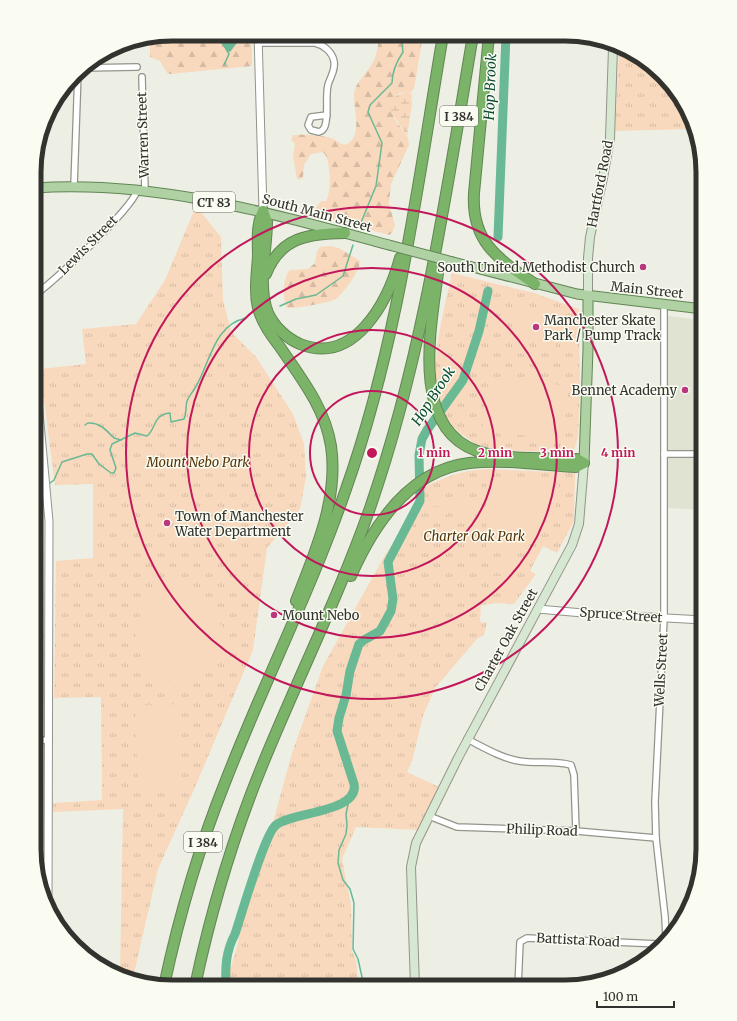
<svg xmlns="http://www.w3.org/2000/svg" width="737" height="1021" viewBox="0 0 737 1021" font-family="Merriweather,serif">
	<defs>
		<pattern id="grass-tufts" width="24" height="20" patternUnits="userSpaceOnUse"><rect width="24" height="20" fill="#f8d9bd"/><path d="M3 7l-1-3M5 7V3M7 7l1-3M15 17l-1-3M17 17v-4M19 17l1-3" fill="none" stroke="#d5bba3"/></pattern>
		<pattern id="forest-firs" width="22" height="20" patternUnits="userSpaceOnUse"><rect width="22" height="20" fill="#f8d9bd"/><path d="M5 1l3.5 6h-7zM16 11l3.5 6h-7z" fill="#d5bba3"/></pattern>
		<pattern id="wetland-marsh" width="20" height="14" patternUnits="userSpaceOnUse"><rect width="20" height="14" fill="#f8d9bd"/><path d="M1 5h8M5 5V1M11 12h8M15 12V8" fill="none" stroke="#d5bba3"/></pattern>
		<pattern id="water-ripples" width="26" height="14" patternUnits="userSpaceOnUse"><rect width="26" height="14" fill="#69b994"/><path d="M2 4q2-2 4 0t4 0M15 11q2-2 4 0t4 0" fill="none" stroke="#579779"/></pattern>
	</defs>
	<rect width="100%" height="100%" fill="#edefe4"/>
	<polygon fill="#e1e3d2" points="668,316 703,320 703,510 667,508"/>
	<g fill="url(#grass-tufts)">
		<polygon points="619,50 649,62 689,111 693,129 615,131"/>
		<polygon points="196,206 221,237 223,300 230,327 233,334 256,357 293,414 304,444 306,477 300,509 267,548 253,650 193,792 158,869 133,978 120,973 123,809 53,812 53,803 102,800 101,697 54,698 56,561 93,558 93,484 55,485 40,369 86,364 82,329 136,324 165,280"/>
		<path d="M452,273L534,293L579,309L580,392L578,437L574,450L566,452C542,451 501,453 479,445C474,444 470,440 466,437C415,405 442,321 452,273Z"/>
		<polygon points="35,439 43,532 44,703 34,704"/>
		<path d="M488,469L575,473L574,521L557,553L543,546L530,571L536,574L514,604L498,603L481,605L480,622L487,623L484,635L477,639L435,688L423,716L412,761L407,772L439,787L417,830L356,827L342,859L351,905L352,951L356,960L358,982L357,986H225L237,947L246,905L272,826L292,753L323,666L385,555L399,536L415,511L421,489C443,477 463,470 488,469Z"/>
	</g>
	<g fill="url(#forest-firs)">
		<polygon points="172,34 224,34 220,42 224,46 240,39 242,34 252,34 252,66 170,74 167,73 160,61 150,57 150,47 146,38"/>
		<polygon points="265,34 320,34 316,37"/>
		<path d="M379,35H423L414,89L411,92L400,93L393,97L394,118L408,138L409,145L391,184L389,203L395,225L392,233L389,235L307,213L306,211L316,207L321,201H326C332,192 331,159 323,152L311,154L304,165L303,177L300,180L297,179L293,156L295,144L291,140L293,135C302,134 322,135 331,138C336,140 340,144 345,145C363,138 354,111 354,97C353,83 368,73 373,62C378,53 378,44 379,35Z"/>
		<path d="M329,246L339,248L360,261C361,269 342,296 334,300C327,303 294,309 287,308C282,300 283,276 290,270L308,269L315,263L317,251L320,247Z"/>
		<polygon points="35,439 43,532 35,534"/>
		<polygon points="44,669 44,703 34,704 34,670"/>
	</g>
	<polygon fill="url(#wetland-marsh)" points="406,92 411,93 412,104 407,136 389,108 393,97"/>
	<g fill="#f8d9bd">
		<polygon points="518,307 562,319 555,347 510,334"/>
		<polygon points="489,376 569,386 562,440 482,430"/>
		<path d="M492,480L559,484C558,508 545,537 520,546C509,549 497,550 486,551L487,485Z"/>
		<polygon points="433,498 447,498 446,507 433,506"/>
		<polygon points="458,499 476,499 476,508 457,507"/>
		<polygon points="432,509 446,509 446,518 432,517"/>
		<polygon points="457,510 476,510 475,519 457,518"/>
		<polygon points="494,558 514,559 514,570 494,570"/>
		<polygon points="494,576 513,576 513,588 493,587"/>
		<path d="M176,578H180L230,635L229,643L171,690C150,688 133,646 136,627C140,607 158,586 176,578Z"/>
		<polygon points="177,704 180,789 138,790 135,706"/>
	</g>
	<polygon fill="url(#water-ripples)" points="224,34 242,34 240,39 230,52 226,50 220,42"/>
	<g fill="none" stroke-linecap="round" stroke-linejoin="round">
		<g stroke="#69b994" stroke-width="1.5">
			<polyline points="245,34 249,41"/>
			<polyline points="265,37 266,34"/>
			<polyline points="224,65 229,54 226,49"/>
			<path d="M360,225L376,186L382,143L368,112L370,105L392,83C392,73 397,61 403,52L401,35"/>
			<polyline points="280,306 296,299 316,295 343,276 353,245"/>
			<path d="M85,425L88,423C100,422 107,431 114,438L121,440"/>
			<path d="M50,483L54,480L62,462L87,454H92L99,464L111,473H114L116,468L110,450L112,444L135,433L147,436C157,428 152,415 170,413L171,422L184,419C187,413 185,408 187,401C189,396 192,393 195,388C210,364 213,325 246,318"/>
			<polyline points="35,499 40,492"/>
			<polyline points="349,800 346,814 347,825 346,834 339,850 338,863 343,880 350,889 354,903 353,949 358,959 362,977 360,986"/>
		</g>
		<g stroke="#69b994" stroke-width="9">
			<polyline points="498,237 506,35"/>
			<path d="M226,986C225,967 226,951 235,934C241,916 265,833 276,825C292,812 360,812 354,784L337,731L339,718L346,695L350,671L359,644L364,640L380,631L391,611L393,599L388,562L420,501L419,455L422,439L427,430L463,380L479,331L488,291"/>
		</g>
		<g stroke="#93948b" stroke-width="8">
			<g id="minor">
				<path d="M258,43H315C324,45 332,52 334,61C336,70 330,77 328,85C325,98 329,113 325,126C324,129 322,131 319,132L311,130L308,125L311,117L327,115"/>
				<polyline points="82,68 137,67"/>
				<polyline points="142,77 145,192"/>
				<polyline points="74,186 78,72"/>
				<path d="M35,295C55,280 129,212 137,191"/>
				<polyline points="664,305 664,618 655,802 656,838 665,917 666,938"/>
				<polyline points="664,454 703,454"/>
				<path d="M467,739C483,747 501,758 519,761C536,764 554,760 571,765L574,775L576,831"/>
				<polyline points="34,741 49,740"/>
				<polyline points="429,816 457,827 576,831 656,838"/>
				<polyline points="518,987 520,942 527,938 659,944"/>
			</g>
		</g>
		<g stroke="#93948b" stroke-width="9">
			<g id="tertiary">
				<polyline points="258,34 263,211"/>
				<polyline points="35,369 49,521 48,910"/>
				<polyline points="538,609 594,614 703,620"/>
			</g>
		</g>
		<g stroke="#93948b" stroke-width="10">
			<g id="secondary">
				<polyline points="588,296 588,258 590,237 603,178 610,138 613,48"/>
				<polyline points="415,987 411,867 416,843 458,758 572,545 579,524 584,463"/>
			</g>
		</g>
		<g stroke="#618654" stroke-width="11">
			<g id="primary">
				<path d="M35,188C156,180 274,214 389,245"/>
				<polyline points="453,262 577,294 703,309"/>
				<polyline points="584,463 588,349 588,296"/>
			</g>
		</g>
		<g stroke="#618654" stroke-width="12">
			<g id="motorway">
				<path d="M489,35L474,193C471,242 498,259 535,284"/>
				<path d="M263,211C256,224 258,242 258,256C257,273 254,291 258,308C262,323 271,335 280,347C301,378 325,408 331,446C339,499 315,552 296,601"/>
				<path d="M263,211L267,222C267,250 257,285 268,313C274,326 286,338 300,344C355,366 388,301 400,258"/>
				<path d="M266,274C281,236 309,234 345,233"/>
				<path d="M351,576C373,526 409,470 469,463C504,459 541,465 576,467L584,463L577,459C549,458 502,460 477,451C410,428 431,326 438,273"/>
				<path d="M164,986C179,916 199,847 226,780C264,682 312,588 346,489C398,342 417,188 443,35"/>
				<path d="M195,986C211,911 233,837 262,766C297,680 339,596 370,508C423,355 446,194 473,35"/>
			</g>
		</g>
		<use href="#minor" stroke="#fff" stroke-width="5.5"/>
		<use href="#tertiary" stroke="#fff" stroke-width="7"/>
		<use href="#secondary" stroke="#d7e8d2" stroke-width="8"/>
		<use href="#primary" stroke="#b0d1a4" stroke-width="9"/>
		<use href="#motorway" stroke="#7bb368" stroke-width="10"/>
		<g stroke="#618654" stroke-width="11" stroke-linecap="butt">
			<polyline id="primary-bridge" points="389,245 453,262"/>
		</g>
		<use href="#primary-bridge" stroke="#b0d1a4" stroke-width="9"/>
	</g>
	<g fill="none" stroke="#c2185b" stroke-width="2">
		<circle cx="372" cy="453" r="62"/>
		<circle cx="372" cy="453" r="123"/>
		<circle cx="372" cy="453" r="185"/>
		<circle cx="372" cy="453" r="246"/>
	</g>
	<g fill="#ba367d" stroke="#fafcf2" stroke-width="1.5">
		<circle cx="643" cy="267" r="4"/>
		<circle cx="536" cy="327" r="4"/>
		<circle cx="685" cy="390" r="4"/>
		<circle cx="167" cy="523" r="4"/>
		<circle cx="274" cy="615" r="4"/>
	</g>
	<g text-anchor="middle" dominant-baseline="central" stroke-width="3" stroke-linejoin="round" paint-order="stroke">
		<g fill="#fafcf2" stroke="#6e6f69" stroke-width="1">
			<rect x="440" y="106" width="38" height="20" rx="3"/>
			<rect x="193" y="192" width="42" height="20" rx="3"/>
			<rect x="184" y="832" width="38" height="20" rx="3"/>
		</g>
		<g font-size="12" font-weight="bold" fill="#32322e">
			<text x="459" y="116">I 384</text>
			<text x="214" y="202">CT 83</text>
			<text x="203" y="842">I 384</text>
		</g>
		<g font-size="13" fill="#32322e" stroke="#fafcf2">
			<text transform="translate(143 135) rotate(-92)">Warren Street</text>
			<text transform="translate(600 184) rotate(-79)">Hartford Road</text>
			<text transform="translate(317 213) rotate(15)">South Main Street</text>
			<text transform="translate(88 245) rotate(-45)">Lewis Street</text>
			<text transform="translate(647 290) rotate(6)">Main Street</text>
			<text transform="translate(621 615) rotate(4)">Spruce Street</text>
			<text transform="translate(506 640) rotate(-61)">Charter Oak Street</text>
			<text transform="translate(661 670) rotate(-87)">Wells Street</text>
			<text transform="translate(542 830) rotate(2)">Philip Road</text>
			<text transform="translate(578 940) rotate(3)">Battista Road</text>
		</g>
		<g font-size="13" fill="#32322e" stroke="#fafcf2" text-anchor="start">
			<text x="635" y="267" text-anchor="end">South United Methodist Church</text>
			<text x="544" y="320">Manchester Skate<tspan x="544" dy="15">Park / Pump Track</tspan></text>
			<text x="677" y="390" text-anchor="end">Bennet Academy</text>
			<text x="175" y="516">Town of Manchester<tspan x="175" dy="15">Water Department</tspan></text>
			<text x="282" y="615">Mount Nebo</text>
		</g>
		<g font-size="13" font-style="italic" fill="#573306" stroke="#fafcf2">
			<text x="198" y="462">Mount Nebo Park</text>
			<text x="474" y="536">Charter Oak Park</text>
		</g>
		<g font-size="14" font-style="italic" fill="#0b4c34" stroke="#fafcf2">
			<text transform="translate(490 87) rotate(-88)">Hop Brook</text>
			<text transform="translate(433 396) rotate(-57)">Hop Brook</text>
		</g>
	</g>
	<path d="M0 0H737V1021H0ZM172 41H565A131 131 0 0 1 696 172V849A131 131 0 0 1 565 980H172A131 131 0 0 1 41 849V172A131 131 0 0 1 172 41Z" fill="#fafcf2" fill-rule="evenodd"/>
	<path fill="none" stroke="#32322e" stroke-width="5" d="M172 41H565A131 131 0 0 1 696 172V849A131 131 0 0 1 565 980H172A131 131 0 0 1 41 849V172A131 131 0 0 1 172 41Z"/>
	<circle cx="372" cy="453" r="6" fill="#c2185b" stroke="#fafcf2" stroke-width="2"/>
	<g font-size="12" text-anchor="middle" font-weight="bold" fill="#c2185b" stroke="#fafcf2" stroke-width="3" stroke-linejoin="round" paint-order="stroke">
		<text x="434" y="457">1 min</text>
		<text x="495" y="457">2 min</text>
		<text x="557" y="457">3 min</text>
		<text x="618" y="457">4 min</text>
	</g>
	<path d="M597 1001v6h77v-6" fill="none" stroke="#32322e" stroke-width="2"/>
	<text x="603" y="1001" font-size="12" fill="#32322e" stroke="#fafcf2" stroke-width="3" paint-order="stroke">100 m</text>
</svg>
